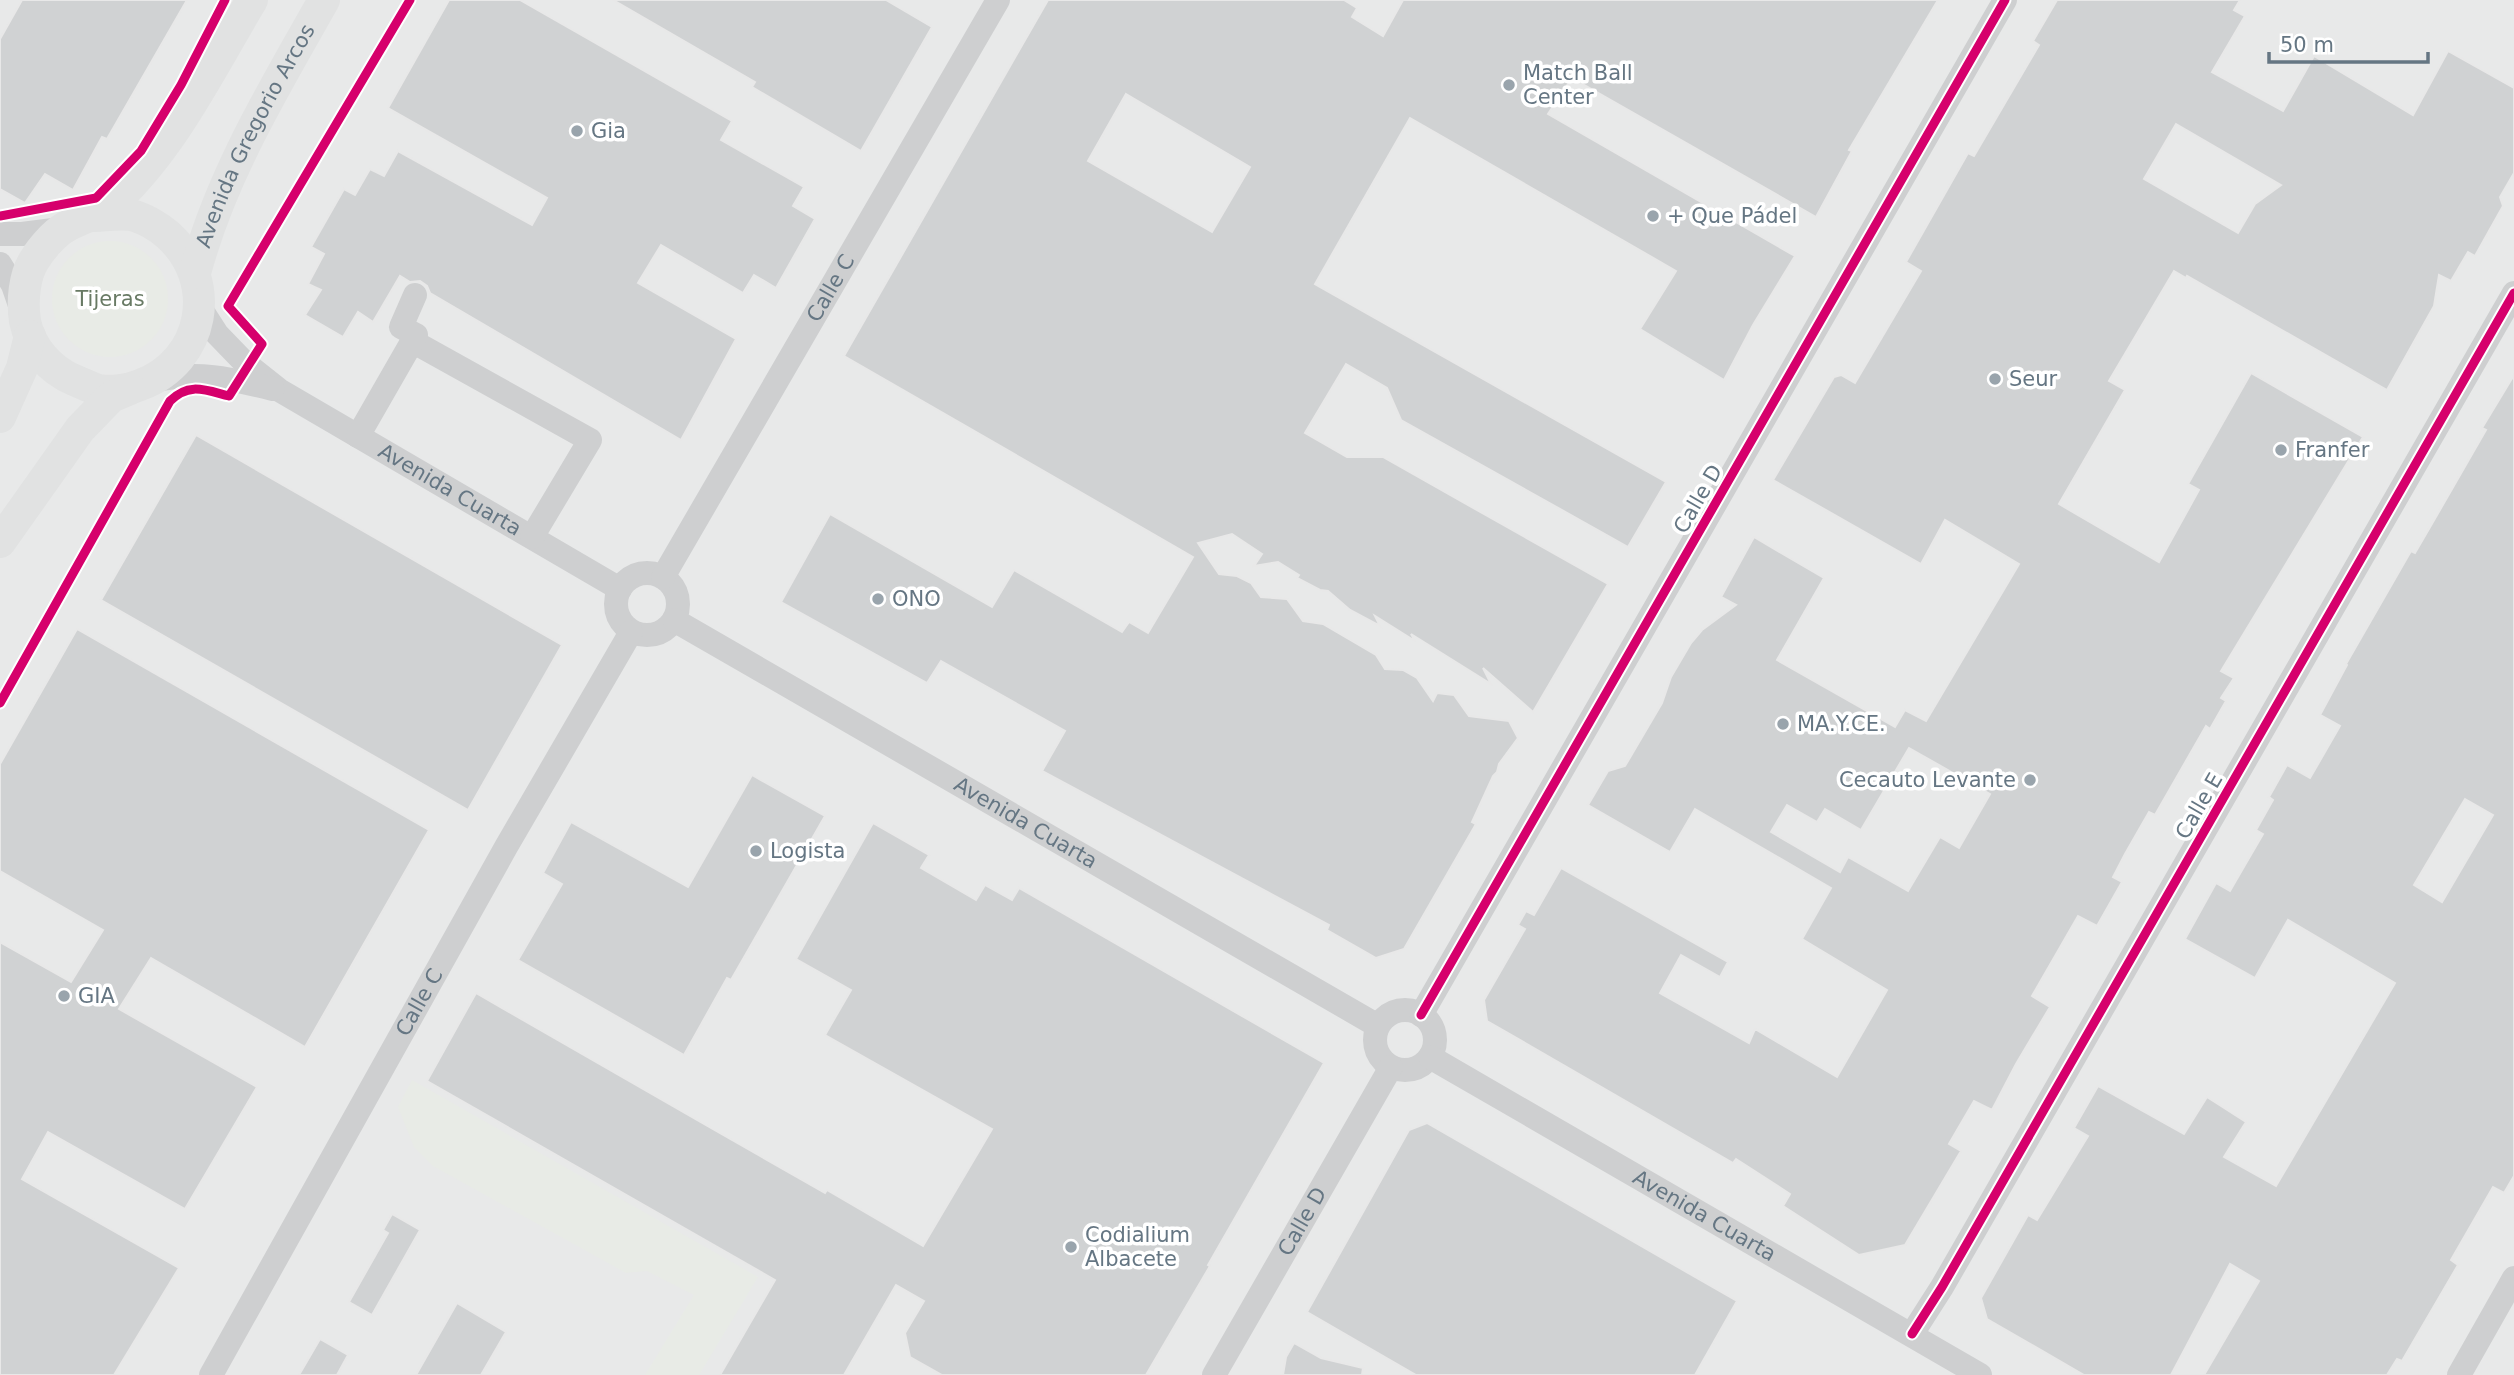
<svg xmlns="http://www.w3.org/2000/svg" width="2514" height="1375" viewBox="0 0 2514 1375" font-family="'DejaVu Sans',sans-serif">
	<rect width="100%" height="100%" fill="#f9f9f9"/>
	<rect fill="#e8e9e9" x="0" y="0" width="2514" height="1375"/>
	<g fill="#e8ebe6">
		<circle cx="110" cy="299" r="58"/>
		<polygon points="412,1080 758,1277 699,1375 645,1375 694,1295 647,1271 626,1273 433,1166 414,1147 398,1107"/>
	</g>
	<g fill="#d0d2d3" stroke="#e8e8e8" stroke-width="2" fill-rule="evenodd">
		<polygon points="22,0 187,0 107,139 102,137 73,190 45,174 25,203 0,189 0,39"/>
		<polygon points="449,0 520,0 732,121 721,140 804,187 793,206 815,219 776,288 754,275 743,293 661,245 638,283 736,339 681,440 430,293 427,286 420,281 410,282 400,276 373,322 358,312 343,337 305,315 321,290 308,284 324,254 311,247 344,189 355,195 370,169 384,176 398,151 532,225 547,198 388,108"/>
		<polygon points="613,0 886,0 932,27 861,151 752,87 755,82"/>
		<path d="M1048,0H1344L1357,8L1352,17L1383,36L1403,0H1938L1849,150L1852,151L1816,217L1572,78L1548,114L1795,256L1753,325L1724,380L1640,329L1676,271L1410,118L1315,284L1666,482L1628,547L1401,420L1387,388L1346,364L1305,433L1347,457H1383L1608,584L1533,712L1483,668L1491,684L1411,634L1415,641L1375,616L1380,626L1350,610L1328,591L1320,590L1297,578L1299,575L1278,562L1254,566L1262,554L1232,534L1198,543L1219,574L1237,576L1251,583L1261,597L1287,599L1303,621L1323,624L1376,655L1385,669L1403,670L1417,678L1433,701L1437,693L1454,695L1469,716L1509,721L1518,738L1499,764L1497,772L1493,776L1472,822L1476,824L1404,949L1376,958L1327,930L1329,925L1042,771L1065,731L941,661L927,683L781,602L830,514L992,607L1014,570L1122,632L1129,622L1148,633L1193,557L844,356ZM1126,94L1250,167L1212,232L1088,161Z"/>
		<path d="M2057,0H2240L2234,10L2245,16L2212,72L2283,111L2314,56L2413,115L2448,51L2514,88V173L2500,197L2503,206L2475,256L2468,252L2451,281L2439,275L2434,306L2387,390L2187,276L2186,278L2174,271L2109,381L2125,390L2059,504L2159,562L2199,490L2188,484L2251,373L2363,437L2221,671L2234,678L2221,698L2226,701L2210,729L2206,726L2155,815L2149,812L2125,854L2113,877L2122,882L2097,926L2078,916L2032,996L2050,1007L2016,1064L1992,1110L1974,1101L1949,1144L1961,1151L1905,1245L1859,1255L1783,1206L1790,1194L1736,1159L1733,1163L1487,1021L1484,1000L1525,929L1518,925L1526,911L1534,915L1561,868L1728,962L1720,977L1681,955L1660,993L1749,1043L1755,1029L1837,1077L1887,990L1802,939L1831,888L1695,809L1670,852L1588,805L1608,771L1625,766L1662,703L1671,677L1691,643L1702,630L1736,605L1721,597L1754,537L1824,578L1777,660L1895,727L1905,710L1926,721L2019,564L1945,520L1921,564L1773,480L1834,377L1841,375L1855,383L1921,271L1906,262L1968,153L1974,156L2039,45L2033,41ZM2176,124L2281,185L2255,204L2238,233L2144,179ZM1909,748L1990,794L1959,848L1940,837L1908,891L1848,857L1840,872L1771,832L1787,805L1817,822L1825,809L1861,830Z"/>
		<path d="M2514,375V1176L2504,1193L2493,1187L2451,1260L2458,1265L2402,1361L2397,1359L2387,1375H2204L2259,1281L2230,1264L2171,1375H2084L1987,1319L1981,1298L2028,1215L2037,1220L2088,1136L2074,1128L2098,1086L2184,1134L2207,1097L2246,1122L2224,1157L2276,1186L2395,983L2288,920L2255,978L2185,939L2216,883L2230,891L2245,865L2263,834L2256,830L2273,800L2269,797L2287,765L2310,778L2340,726L2320,715L2347,665L2346,664L2411,551L2415,553L2433,522L2486,430L2482,428ZM2465,799L2493,815L2442,902L2414,885Z"/>
		<polygon points="196,435 562,645 468,810 101,600"/>
		<polygon points="77,629 429,830 305,1047 151,958 119,1009 257,1087 185,1209 48,1132 22,1179 179,1268 114,1375 0,1375 0,942 71,982 103,930 0,871 0,764"/>
		<polygon points="752,775 825,816 731,980 727,978 684,1055 518,960 562,884 543,873 571,822 688,887"/>
		<polygon points="873,823 929,855 921,868 976,900 985,885 1012,900 1019,888 1324,1063 1208,1265 1210,1266 1146,1375 942,1375 910,1357 905,1333 924,1301 896,1285 844,1375 720,1375 775,1280 427,1081 476,993 711,1128 825,1193 827,1190 923,1246 992,1129 825,1035 851,990 796,959"/>
		<polygon points="1427,1123 1737,1301 1695,1375 1416,1375 1307,1312 1409,1130"/>
		<polygon points="392,1214 420,1230 372,1315 349,1302 388,1233 383,1230"/>
		<polygon points="457,1303 506,1332 481,1375 416,1375"/>
		<polygon points="320,1339 348,1355 337,1375 299,1375"/>
		<polygon points="1294,1343 1321,1358 1363,1368 1362,1375 1283,1375 1286,1357"/>
	</g>
	<g fill="none" stroke-linecap="round" stroke-linejoin="round">
		<g stroke="#cecfd0" stroke-width="24">
			<polyline points="0,234 22,234 61,229"/>
			<polyline points="0,264 13,285 22,311"/>
			<path id="s1" d="M199,306L217,334L245,363L279,390L620,589"/>
			<polyline points="412,341 590,440 532,537"/>
			<path d="M154,381C195,370 232,379 273,389"/>
			<polyline points="358,436 416,335 401,327 415,295"/>
			<circle cx="647" cy="604" r="31"/>
			<path id="s2" d="M663,577L998,0"/>
			<path id="s3" d="M674,620L1378,1026"/>
			<circle cx="1405" cy="1040" r="30"/>
			<polyline points="1421,1015 2005,0"/>
			<path id="s4" d="M1430,1057L1980,1375"/>
			<polyline points="1912,1334 1942,1287 2514,293"/>
			<path id="s5" d="M211,1375L506,847L631,632"/>
			<path id="s6" d="M1214,1375L1391,1067"/>
			<polyline points="2459,1375 2514,1278"/>
		</g>
		<g stroke="#e1e2e2" stroke-width="32">
			<path d="M89,216C102,216 119,213 131,215C144,218 159,227 168,235C219,281 205,361 140,385C128,390 111,392 99,390C90,388 82,383 74,380C50,370 30,347 25,321C22,302 24,275 35,259C41,249 54,234 64,228C80,218 101,214 115,201C174,146 211,68 252,0"/>
			<path id="s7" d="M195,273C221,175 275,87 324,0"/>
			<polyline points="0,417 22,368 30,336"/>
			<polyline points="0,542 80,429 111,397 130,389"/>
		</g>
		<g stroke="#fff" stroke-width="13">
			<g id="cycleway">
				<polyline points="0,216 96,198 141,151 181,85 225,0"/>
				<path d="M0,703L170,401C189,382 205,390 229,396L262,344L228,306L410,0"/>
				<polyline points="1421,1015 2005,0"/>
				<polyline points="1912,1334 1942,1287 2514,293"/>
			</g>
		</g>
		<use href="#cycleway" stroke="#d6006c" stroke-width="9"/>
	</g>
	<g fill="#99a4ac" stroke="#fff" stroke-width="2.5">
		<circle cx="1509" cy="85" r="7"/>
		<circle cx="577" cy="131" r="7"/>
		<circle cx="1653" cy="216" r="7"/>
		<circle cx="1995" cy="379" r="7"/>
		<circle cx="2281" cy="450" r="7"/>
		<circle cx="878" cy="599" r="7"/>
		<circle cx="1783" cy="724" r="7"/>
		<circle cx="2030" cy="780" r="7"/>
		<circle cx="756" cy="851" r="7"/>
		<circle cx="64" cy="996" r="7"/>
		<circle cx="1071" cy="1247" r="7"/>
	</g>
	<g text-anchor="middle" dominant-baseline="central" stroke-width="7" stroke-linejoin="round" paint-order="stroke">
		<g font-size="21" fill="#657683" stroke="#fff" text-anchor="start">
			<text x="1523" y="73">Match Ball<tspan x="1523" dy="24">Center</tspan></text>
			<text x="591" y="131">Gia</text>
			<text x="1667" y="216">+ Que Pádel</text>
			<text x="2009" y="379">Seur</text>
			<text x="2295" y="450">Franfer</text>
			<text x="892" y="599">ONO</text>
			<text x="1797" y="724">MA.Y.CE.</text>
			<text x="2016" y="780" text-anchor="end">Cecauto Levante</text>
			<text x="770" y="851">Logista</text>
			<text x="78" y="996">GIA</text>
			<text x="1085" y="1235">Codialium<tspan x="1085" dy="24">Albacete</tspan></text>
		</g>
		<g font-size="21" fill="#657683" stroke="#fff">
			<text stroke="none"><textPath href="#s7" startOffset="150">Avenida Gregorio Arcos</textPath></text>
			<text stroke="none"><textPath href="#s2" startOffset="334">Calle C</textPath></text>
			<text stroke="none"><textPath href="#s1" startOffset="315">Avenida Cuarta</textPath></text>
			<text transform="translate(1698 499) rotate(-60)">Calle D</text>
			<text transform="translate(2199 806) rotate(-60)">Calle E</text>
			<text stroke="none"><textPath href="#s3" startOffset="406">Avenida Cuarta</textPath></text>
			<text stroke="none"><textPath href="#s5" startOffset="427">Calle C</textPath></text>
			<text stroke="none"><textPath href="#s4" startOffset="317">Avenida Cuarta</textPath></text>
			<text stroke="none"><textPath href="#s6" startOffset="177">Calle D</textPath></text>
		</g>
		<g font-size="21" fill="#687a64" stroke="#fff">
			<text x="110" y="299">Tijeras</text>
		</g>
	</g>
	<path d="M2269 52v10h159v-10" fill="none" stroke="#657683" stroke-width="3.5"/>
	<text x="2280" y="52" font-size="21" fill="#657683" stroke="#ffffff" stroke-width="5" paint-order="stroke">50 m</text>
</svg>
